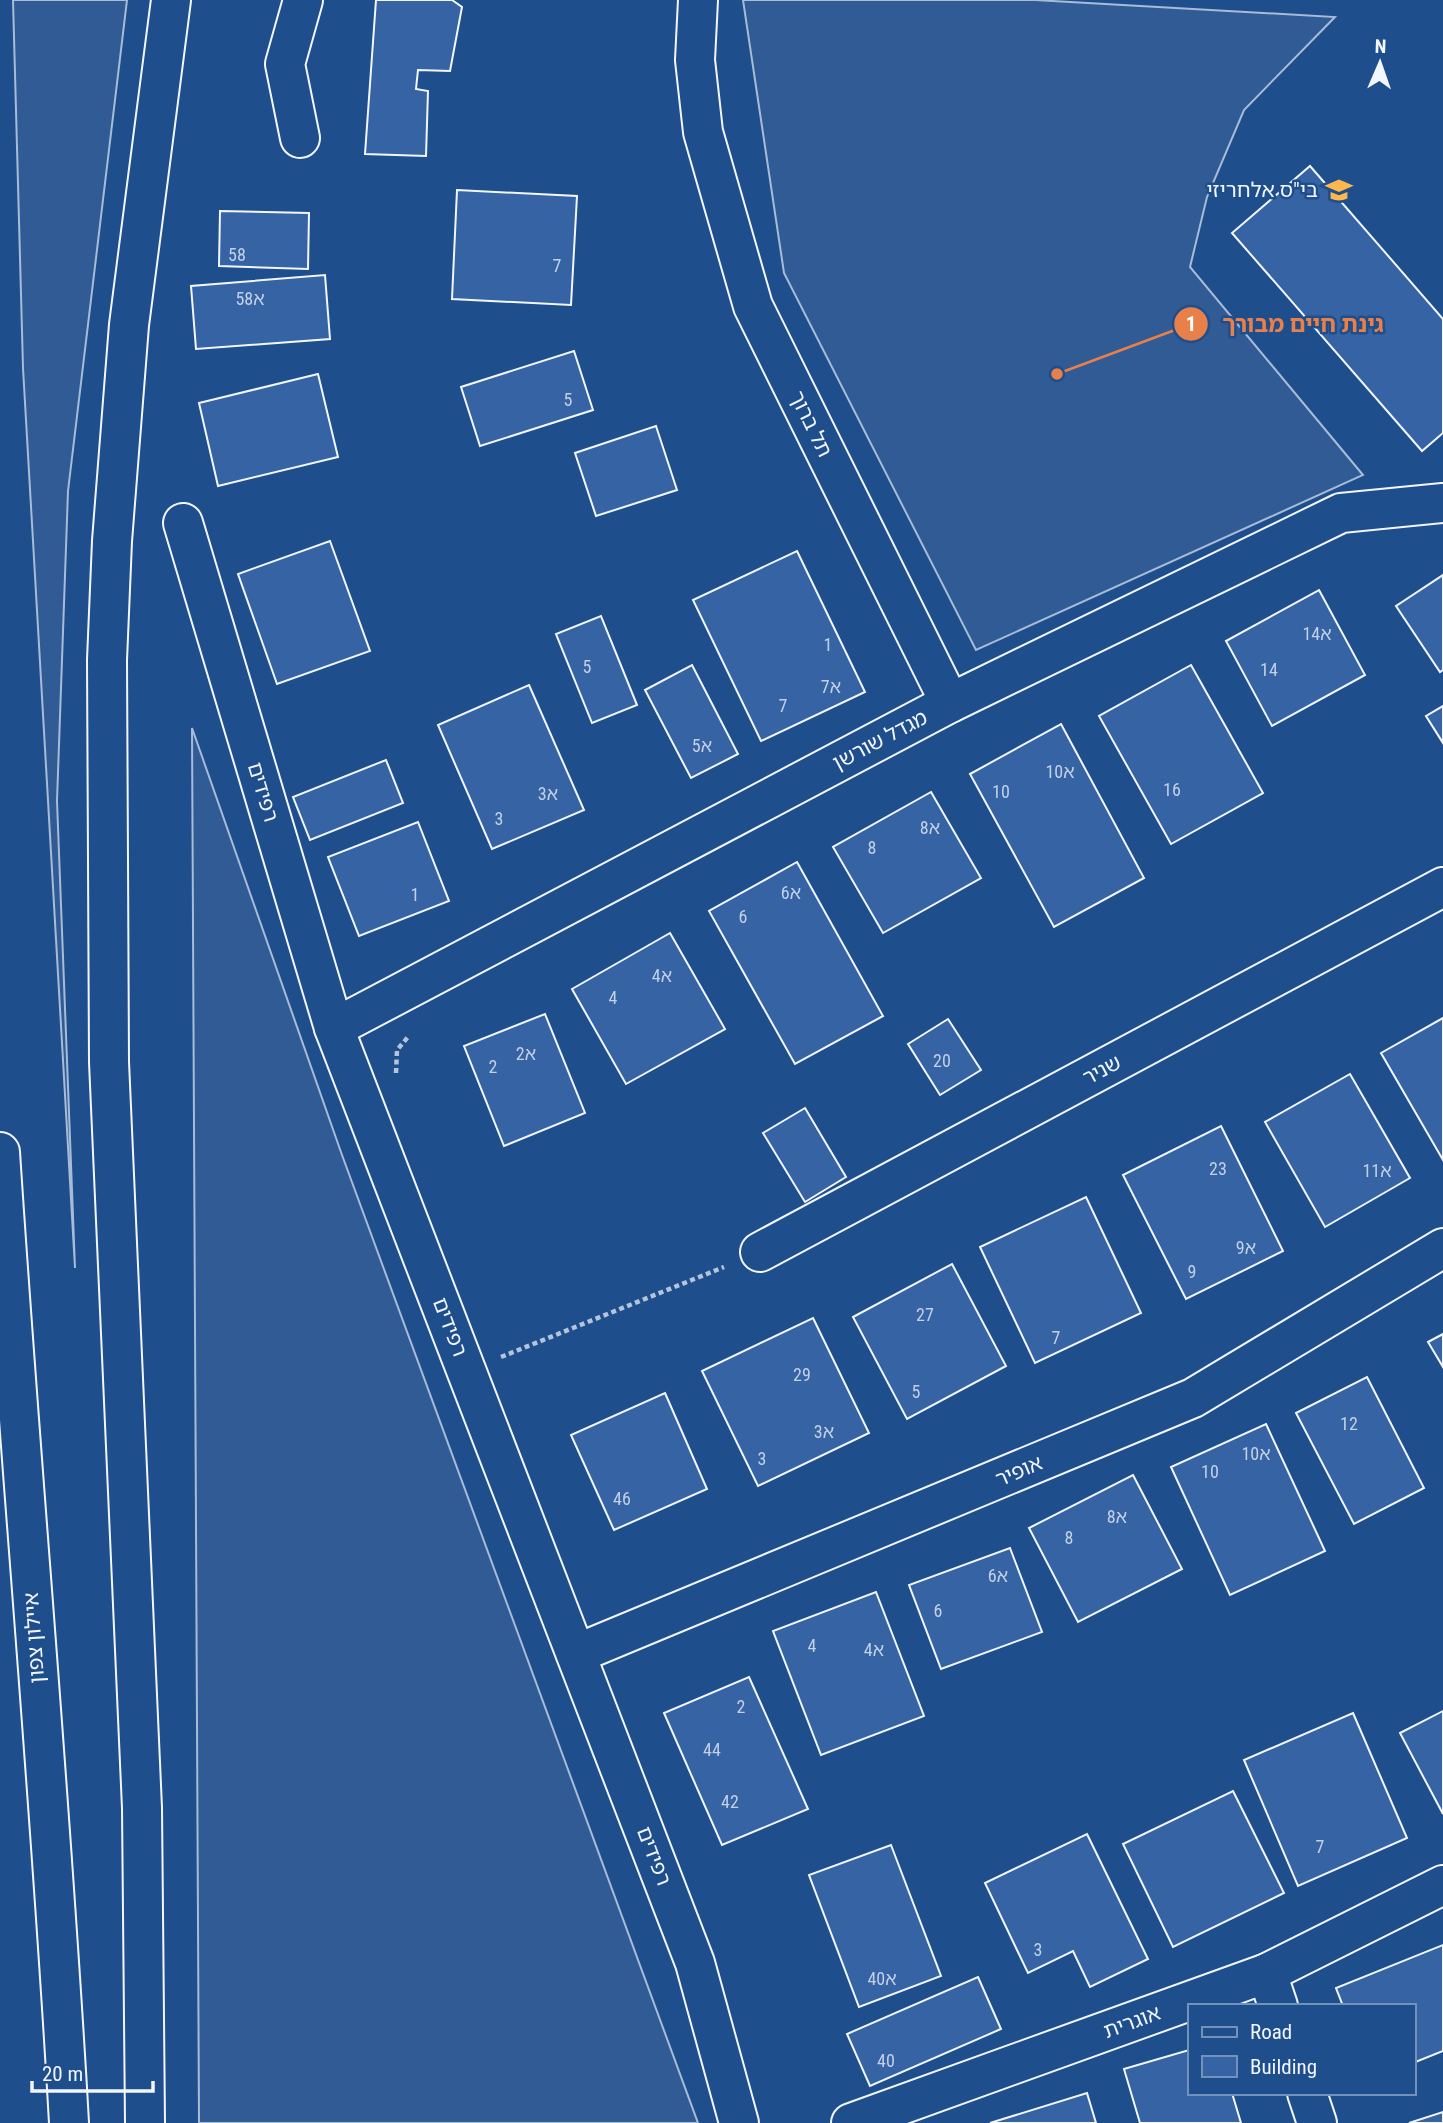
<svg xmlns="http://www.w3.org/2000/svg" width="1443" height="2123" viewBox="0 0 1443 2123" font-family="'Roboto Condensed','Noto Sans Hebrew',sans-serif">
	<rect width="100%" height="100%" fill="#1f4e8c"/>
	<g fill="#305b95" stroke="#a8bbd7" stroke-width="2">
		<polygon points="13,0 127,0 68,491 57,801 75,1268 23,368"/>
		<polygon points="743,0 1035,0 1335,17 1244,110 1207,197 1190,267 1363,475 976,650 784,273"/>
		<polygon points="192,728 342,1155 698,2123 199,2123"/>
	</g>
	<g fill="#3563a3" stroke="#f2f6ff" stroke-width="2">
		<polygon points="376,0 452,0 462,7 450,71 418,70 416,89 428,91 426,156 365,154"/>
		<polygon points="1310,166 1443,319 1443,433 1422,451 1232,233"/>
		<polygon points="457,190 577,196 571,305 452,299"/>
		<polygon points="220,211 309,213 308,269 219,266"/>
		<polygon points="325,275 330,339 196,349 191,286"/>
		<polygon points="574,351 593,410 480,446 461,387"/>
		<polygon points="318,374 338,457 218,486 199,403"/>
		<polygon points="656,426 677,490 596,516 575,453"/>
		<polygon points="330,541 370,651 277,684 238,574"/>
		<polygon points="797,551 865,692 761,741 693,600"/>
		<polygon points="1443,575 1443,670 1440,672 1396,606"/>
		<polygon points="1319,590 1365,675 1272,726 1226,641"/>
		<polygon points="601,616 637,705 592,723 556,634"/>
		<polygon points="692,665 738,754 691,778 645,690"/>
		<polygon points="1191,665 1263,793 1171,844 1099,716"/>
		<polygon points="529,685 584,810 492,849 438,725"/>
		<polygon points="1443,706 1443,743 1426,716"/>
		<polygon points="1061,724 1144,878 1054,927 970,774"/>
		<polygon points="386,760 403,803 310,840 293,797"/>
		<polygon points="931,792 981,878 883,933 833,847"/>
		<polygon points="418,822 449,901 359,936 328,857"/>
		<polygon points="797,862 883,1016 795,1064 709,911"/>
		<polygon points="670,933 725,1029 626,1084 572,989"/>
		<polygon points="545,1014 585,1113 504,1146 464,1046"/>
		<polygon points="1443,1018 1443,1160 1381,1053"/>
		<polygon points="948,1019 981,1070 940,1095 908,1044"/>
		<polygon points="1350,1074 1410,1178 1325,1227 1265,1122"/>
		<polygon points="805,1108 846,1177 805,1202 763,1133"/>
		<polygon points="1221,1126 1283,1251 1186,1299 1123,1175"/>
		<polygon points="1086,1197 1141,1313 1035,1363 980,1247"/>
		<polygon points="952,1264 1006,1366 907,1419 853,1317"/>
		<polygon points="813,1318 869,1433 758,1486 702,1371"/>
		<polygon points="1443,1334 1443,1367 1428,1342"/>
		<polygon points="1367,1377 1424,1488 1354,1524 1296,1413"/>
		<polygon points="665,1393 707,1489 614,1530 571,1435"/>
		<polygon points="1266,1424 1325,1551 1230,1595 1171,1467"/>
		<polygon points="1133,1475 1182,1569 1078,1622 1029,1528"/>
		<polygon points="1010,1548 1042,1632 941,1669 909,1585"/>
		<polygon points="876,1592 924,1716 821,1755 773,1631"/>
		<polygon points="749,1677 808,1809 722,1845 664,1713"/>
		<polygon points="1443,1711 1443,1814 1400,1733"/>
		<polygon points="1353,1713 1407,1838 1298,1886 1244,1760"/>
		<polygon points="1233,1791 1284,1893 1173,1947 1123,1844"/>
		<polygon points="1087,1834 1148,1959 1090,1987 1073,1951 1028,1973 985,1883"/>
		<polygon points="891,1845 941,1976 859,2007 809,1875"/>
		<polygon points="1443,1945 1443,2051 1413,2063 1413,2006 1343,2006 1336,1988"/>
		<polygon points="978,1977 1001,2029 870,2086 847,2034"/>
		<polygon points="1189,2050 1189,2093 1232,2093 1241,2123 1140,2123 1124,2069"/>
		<polygon points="1087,2093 1096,2123 990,2123"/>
		<polygon points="1443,2112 1443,2123 1409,2123"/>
	</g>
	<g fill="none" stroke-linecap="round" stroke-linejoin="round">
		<g stroke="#f2f6ff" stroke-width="42">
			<g id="minor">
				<polyline points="698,0 695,60 703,132 753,306 950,703"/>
				<polyline points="300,138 285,64 303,0"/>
				<polyline points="183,523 334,1028 695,1963 739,2123"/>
				<polyline points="334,1028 950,703 1341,513 1443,503"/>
				<polyline points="760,1252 1443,887"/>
				<polyline points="576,1654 1193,1398 1443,1248"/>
				<polyline points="1267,1973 1278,2006"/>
				<polyline points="1307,2093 1317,2123"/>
				<polyline points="851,2123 1267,1973 1443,1885"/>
			</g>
		</g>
		<g stroke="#f2f6ff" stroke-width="42">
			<g id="highway">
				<path d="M0,1152C21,1476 51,1799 69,2123"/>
				<polyline points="145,2123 142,1808 109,1062 107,660 112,541 129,325 171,0"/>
			</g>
		</g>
		<g stroke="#b3c4dc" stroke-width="4.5" stroke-dasharray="5 3.5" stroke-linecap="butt">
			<polyline points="396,1073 397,1050 408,1037"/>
			<polyline points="501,1357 724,1267"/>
		</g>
		<use href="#minor" stroke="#1f4e8c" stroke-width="38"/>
		<use href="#highway" stroke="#1f4e8c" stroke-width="38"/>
	</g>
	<defs>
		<g id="school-bare" transform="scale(2.1)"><path d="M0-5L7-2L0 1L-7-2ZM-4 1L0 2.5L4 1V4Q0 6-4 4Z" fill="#ffb74d" stroke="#1f4e8c" stroke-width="2.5" paint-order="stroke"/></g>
	</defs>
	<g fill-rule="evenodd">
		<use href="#school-bare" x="1339" y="190"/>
	</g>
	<g text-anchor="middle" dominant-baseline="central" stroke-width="5" stroke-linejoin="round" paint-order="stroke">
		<g font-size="18" fill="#c3d1e8">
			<text x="237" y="254">58</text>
			<text x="557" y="265">7</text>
			<text x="250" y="298">58א</text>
			<text x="568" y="399">5</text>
			<text x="1317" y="633">14א</text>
			<text x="828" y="644">1</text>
			<text x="587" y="666">5</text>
			<text x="1269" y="669">14</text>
			<text x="831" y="686">7א</text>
			<text x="783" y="705">7</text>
			<text x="702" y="745">5א</text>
			<text x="1060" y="771">10א</text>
			<text x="1172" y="789">16</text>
			<text x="1001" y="791">10</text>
			<text x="548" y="793">3א</text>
			<text x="499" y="818">3</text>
			<text x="930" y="827">8א</text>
			<text x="872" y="847">8</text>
			<text x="791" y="892">6א</text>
			<text x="415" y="894">1</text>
			<text x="743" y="916">6</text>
			<text x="662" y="975">4א</text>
			<text x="613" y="997">4</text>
			<text x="526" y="1053">2א</text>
			<text x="942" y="1060">20</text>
			<text x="493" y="1066">2</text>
			<text x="1218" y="1168">23</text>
			<text x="1377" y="1170">11א</text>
			<text x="1246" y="1247">9א</text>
			<text x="1192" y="1271">9</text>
			<text x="925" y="1314">27</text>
			<text x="1056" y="1337">7</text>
			<text x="802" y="1374">29</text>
			<text x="916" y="1391">5</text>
			<text x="1349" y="1423">12</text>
			<text x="824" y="1431">3א</text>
			<text x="1256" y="1453">10א</text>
			<text x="762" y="1458">3</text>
			<text x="1210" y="1471">10</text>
			<text x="622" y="1498">46</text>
			<text x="1117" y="1516">8א</text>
			<text x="1069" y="1537">8</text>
			<text x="998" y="1575">6א</text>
			<text x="938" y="1610">6</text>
			<text x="812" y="1645">4</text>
			<text x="874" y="1649">4א</text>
			<text x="741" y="1706">2</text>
			<text x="712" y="1749">44</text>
			<text x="730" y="1801">42</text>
			<text x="1320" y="1846">7</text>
			<text x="1038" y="1949">3</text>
			<text x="882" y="1978">40א</text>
			<text x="886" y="2060">40</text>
		</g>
		<g font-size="21" fill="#f2f6ff" stroke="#1f4e8c" text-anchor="end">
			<text x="1318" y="190">בי"ס אלחריזי</text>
		</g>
		<g font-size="21" fill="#f2f6ff" stroke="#1f4e8c">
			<text transform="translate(811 424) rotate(64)">תל ברוך</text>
			<text transform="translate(880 740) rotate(-28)">מגדל שורשן</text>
			<text transform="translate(263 792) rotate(73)">רפידים</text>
			<text transform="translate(1102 1070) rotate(-28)">שניר</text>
			<text transform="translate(450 1327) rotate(69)">רפידים</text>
			<text transform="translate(1019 1471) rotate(-23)">אופיר</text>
			<text transform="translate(34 1638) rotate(-94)">איילון צפון</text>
			<text transform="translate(654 1856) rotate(69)">רפידים</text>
			<text transform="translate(1132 2022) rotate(-20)">אוגרית</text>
		</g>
	</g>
	<path fill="none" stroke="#ea8049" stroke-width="2.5" d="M1057 374L1191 324"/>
	<g fill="#ea8049" stroke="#1f4e8c" stroke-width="2.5">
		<circle cx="1057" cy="374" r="7"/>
		<circle cx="1191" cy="324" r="18"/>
	</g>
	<g font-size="21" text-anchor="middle" font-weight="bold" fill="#fff">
		<text x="1191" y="331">1</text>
	</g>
	<g font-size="23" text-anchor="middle" font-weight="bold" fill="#ea8049" stroke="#1f4e8c" stroke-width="5" stroke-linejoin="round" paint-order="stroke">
		<text x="1303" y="332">גינת חיים מבורך</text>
	</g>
	<rect x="1188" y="2004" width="228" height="91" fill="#1f4e8c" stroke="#7391ba" stroke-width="2"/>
	<rect x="1202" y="2027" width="35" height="10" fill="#1f4e8c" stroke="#7391ba" stroke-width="2"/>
	<text x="1250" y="2039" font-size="21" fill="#f2f6ff">Road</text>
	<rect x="1202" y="2056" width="35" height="21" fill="#3563a3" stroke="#7391ba" stroke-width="2"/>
	<text x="1250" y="2074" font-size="21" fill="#f2f6ff">Building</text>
	<g transform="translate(1380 63) rotate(2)" stroke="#1f4e8c" stroke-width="5" paint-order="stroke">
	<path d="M0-5L12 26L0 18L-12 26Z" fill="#f2f6ff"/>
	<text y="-10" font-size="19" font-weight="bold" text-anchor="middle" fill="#f2f6ff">N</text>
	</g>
	<path d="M32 2081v10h121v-10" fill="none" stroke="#f2f6ff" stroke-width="3.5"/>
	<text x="42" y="2081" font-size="21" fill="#f2f6ff" stroke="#1f4e8c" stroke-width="5" paint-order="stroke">20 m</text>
</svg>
